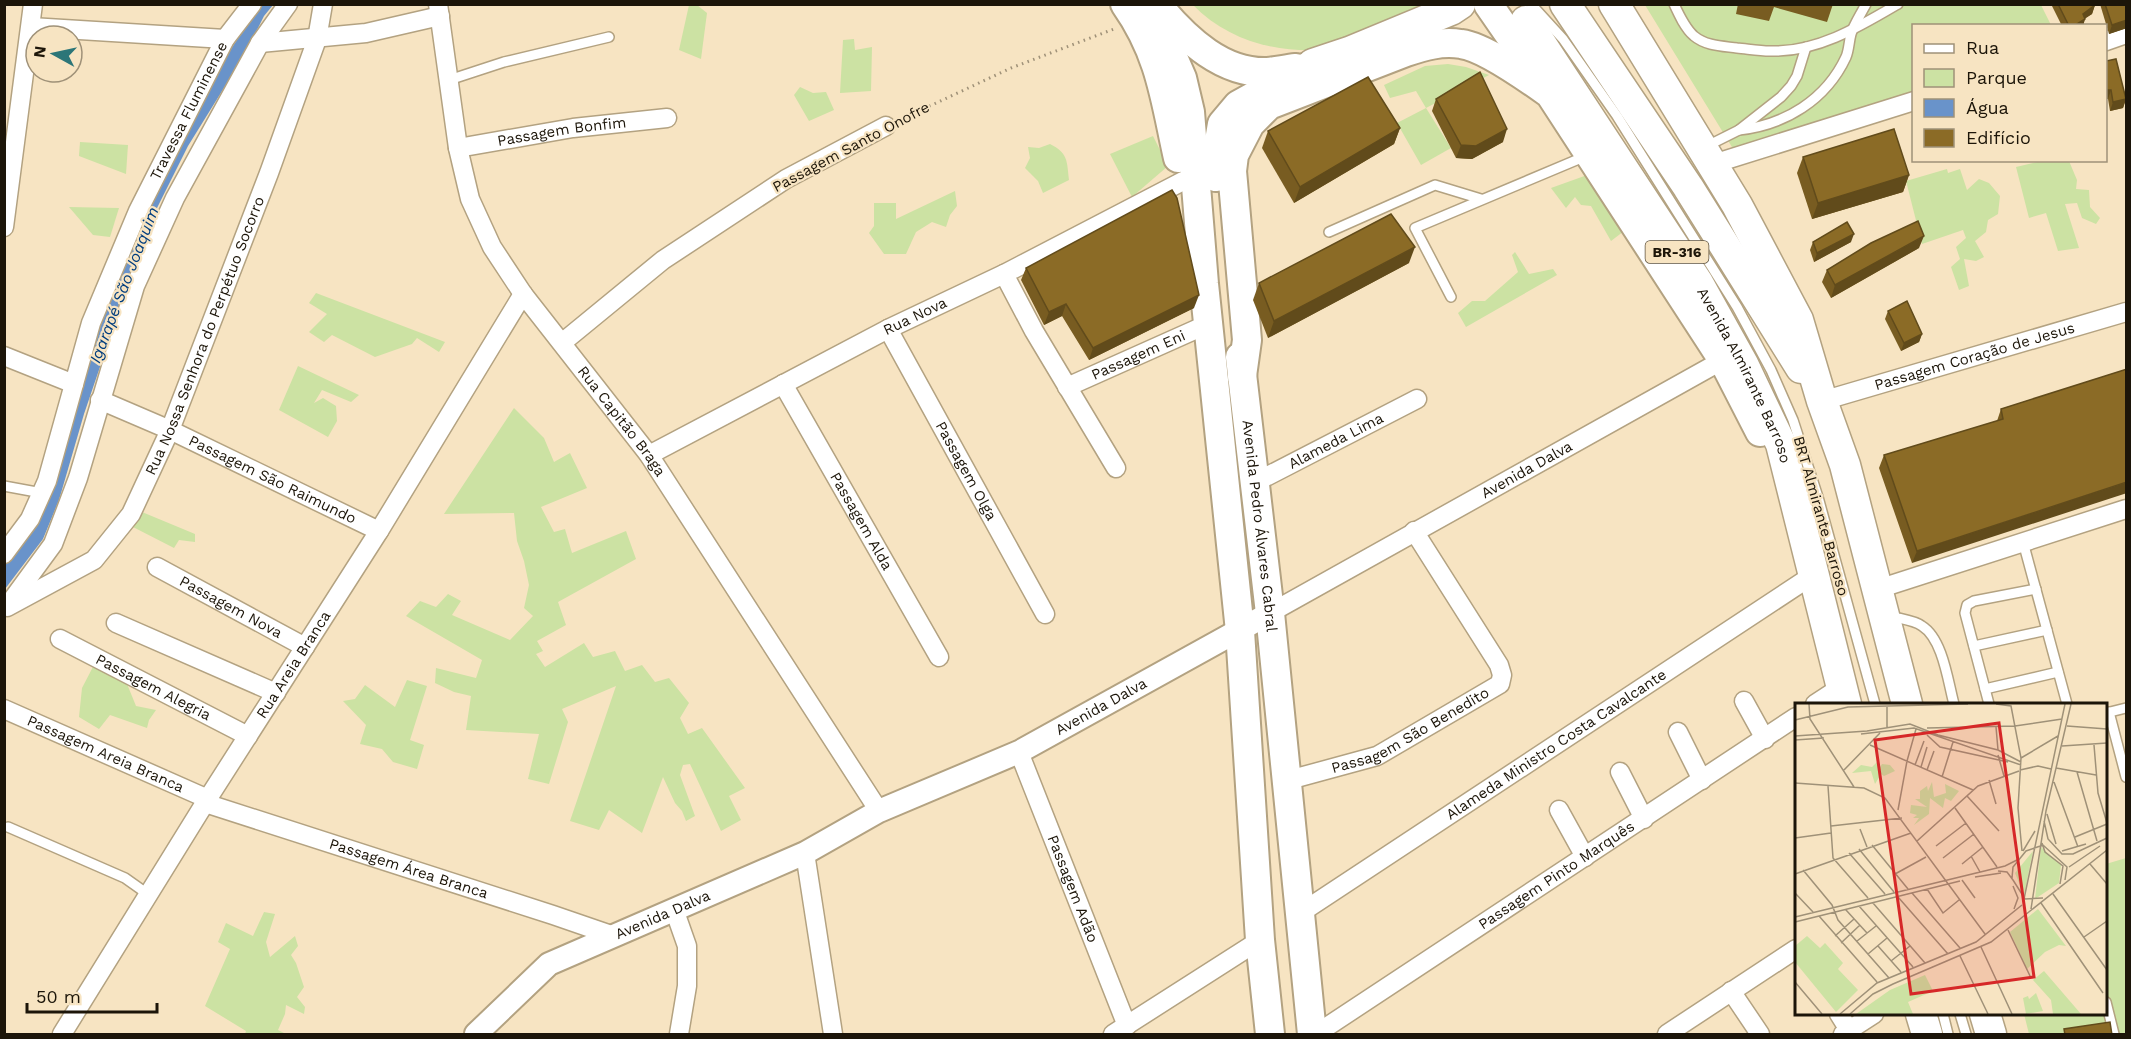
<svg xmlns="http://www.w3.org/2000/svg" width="2131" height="1039" viewBox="0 0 2131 1039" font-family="'Work Sans',sans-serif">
	<rect width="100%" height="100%" fill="#f7e4c2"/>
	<g fill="#cce2a3">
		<polygon points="689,5 697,5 707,13 701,59 679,50"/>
		<path d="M1193,5H1437L1318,50C1272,52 1226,39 1193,5Z"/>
		<polygon points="1645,5 2041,5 2051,25 1914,26 1913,96 1735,152"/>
		<polygon points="854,39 855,50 872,47 871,91 840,93 843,40"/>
		<polygon points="1448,64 1466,67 1489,75 1426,108 1451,148 1421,165 1397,123 1426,108 1416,91 1390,98 1384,85 1425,66"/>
		<polygon points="800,87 813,93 826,92 834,110 809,121 794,95"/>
		<polygon points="1153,136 1168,166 1132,197 1110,154"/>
		<polygon points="80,142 128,145 126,174 79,156"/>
		<path d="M1050,144C1068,153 1067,161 1069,180L1043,193L1038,181L1025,168L1030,158L1028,147L1039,148Z"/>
		<polygon points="2042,161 2069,161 2077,180 2076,189 2089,190 2090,207 2100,218 2096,224 2082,218 2077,203 2065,204 2079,248 2058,251 2046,213 2029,218 2016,167"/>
		<polygon points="1947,169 1948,173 1960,169 1967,190 1979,179 1989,183 2000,196 1998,214 1988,220 1986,232 1975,241 1984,257 1976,261 1964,259 1969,286 1959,290 1951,267 1960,259 1956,247 1966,238 1963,230 1922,244 1906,181"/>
		<polygon points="1590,174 1628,228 1611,241 1591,206 1581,205 1575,197 1566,208 1551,188"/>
		<polygon points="955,191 957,206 950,215 946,227 932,222 916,232 906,254 884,254 869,233 874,226 874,203 896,203 896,219"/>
		<polygon points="69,207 119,208 110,237 93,235"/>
		<polygon points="1515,252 1529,274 1553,269 1557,275 1466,327 1458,313 1472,301 1485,301 1518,272 1512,255"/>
		<polygon points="316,293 445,342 439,352 417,338 412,344 375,357 332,335 324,342 309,332 327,314 309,303"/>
		<polygon points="298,366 359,395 351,402 322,390 314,403 323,398 336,406 337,421 328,437 279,410"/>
		<polygon points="514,408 544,438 554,462 570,453 587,488 541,507 554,532 565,529 572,553 626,531 636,559 558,602 566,625 537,641 543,651 536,654 545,667 584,643 593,657 615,651 625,671 642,665 655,682 669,678 689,703 680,718 688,734 702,728 745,788 729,796 741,820 721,831 690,764 683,765 680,775 695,816 686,821 682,811 675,803 663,777 642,833 609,810 599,830 570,821 616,686 562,709 568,722 549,784 528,779 539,734 466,730 471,696 454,692 435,683 436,668 476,678 482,660 406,616 420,601 436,607 448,594 461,601 452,615 510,640 533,616 524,608 529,585 524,561 517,541 514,513 444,514"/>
		<polygon points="142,512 195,534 195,542 179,540 174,548 133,527"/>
		<polygon points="95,663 125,679 136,706 156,710 149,720 147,728 110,715 99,729 79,717 82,688"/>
		<polygon points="407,680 427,686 410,740 424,745 417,769 393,762 382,749 360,744 366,725 343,701 355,699 365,685 395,707"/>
		<polygon points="2126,858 2126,1034 2029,1034 2024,1014 2106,1014 2106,864"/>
		<polygon points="264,912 275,914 266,942 270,957 295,936 298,946 291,955 296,963 304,987 297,997 305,1007 304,1014 286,1005 285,1014 278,1030 286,1034 245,1034 246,1031 205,1006 230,949 218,942 226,923 253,936"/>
	</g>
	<polygon fill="#6993ca" points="260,5 273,5 264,16 245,54 188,146 148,226 84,414 59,500 43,539 5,589 5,560 30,535 110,288 198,99"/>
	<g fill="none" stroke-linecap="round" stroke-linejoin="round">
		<g stroke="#b3a281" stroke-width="12">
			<g id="service">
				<polyline points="1531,4 1563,39 1617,116 1737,307 1771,370 1793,420 1818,497 1875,704"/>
				<path d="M1674,4C1679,15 1685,28 1694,36C1706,46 1722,46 1737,48C1748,49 1759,51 1770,51C1816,53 1859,27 1898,4"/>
				<polyline points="449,80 504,62 609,37"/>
				<path d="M1739,130C1785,125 1826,100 1846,57C1849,50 1849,41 1851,34C1854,24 1861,14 1866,4"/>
				<polyline points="1705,147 1739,130 1781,97 1791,86 1797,76 1806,47"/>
				<polyline points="1329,232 1435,185 1481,199"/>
				<polyline points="1451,297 1415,228 1586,156"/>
				<polyline points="4,486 42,493"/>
				<polyline points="2023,542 2067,704"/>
				<path d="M1890,616C1900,619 1914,620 1922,626C1943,639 1948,682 1954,704"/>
				<polyline points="1974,646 2047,630"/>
				<polyline points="1985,689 2058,672"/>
				<polyline points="1989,704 1965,613 1967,605 1974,601 2036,589"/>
				<polyline points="2109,712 2126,777"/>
				<polyline points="2106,713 2126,708"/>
				<polyline points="8,827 125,878 149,895"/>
				<polyline points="2106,1002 2114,1034"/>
				<polyline points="1943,1014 1948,1034"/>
				<polyline points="1960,1014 1966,1034"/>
			</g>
		</g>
		<g stroke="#b3a281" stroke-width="21">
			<g id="minor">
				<path id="s1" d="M438,4L458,148L470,199L492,247L523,294L649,455L879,811"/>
				<polyline points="31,27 225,39"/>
				<polyline points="2106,41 2126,34"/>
				<polyline points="260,43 366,33 440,16"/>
				<path id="s2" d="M458,148L573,128L667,118"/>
				<polyline points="1713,164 1914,101"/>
				<polyline points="4,227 33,4"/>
				<polyline points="1004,274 1034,331 1116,468"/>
				<path id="s3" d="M888,329L1045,614"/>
				<polyline points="563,342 663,260 786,179 886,126"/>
				<polyline points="4,356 74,384"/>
				<path id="s4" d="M783,384L939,657"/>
				<path id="s5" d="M1067,387L1208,324"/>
				<path id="s6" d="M100,400L170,430L379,531"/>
				<path id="s7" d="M1822,401L2126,312"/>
				<path id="s8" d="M649,455L888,329L1004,274L1183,181"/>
				<path id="s9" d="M1254,483L1417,399"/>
				<path id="s10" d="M4,554L30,519L47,481L91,323L138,211L225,39L252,4"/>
				<path id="s11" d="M157,567L305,647"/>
				<polyline points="1878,589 2126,509"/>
				<polyline points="9,604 53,544 78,478 135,286 175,198 260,43 288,4"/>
				<path id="s12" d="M7,607L94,560L131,514L170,430L269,173L317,39L323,4"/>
				<path id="s13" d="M1270,613L1723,360"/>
				<polyline points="116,623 276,693"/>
				<path id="s14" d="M60,639L248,736"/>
				<polyline points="1744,701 1765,739"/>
				<polyline points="1815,704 1841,687"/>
				<path id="s15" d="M4,709L208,799"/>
				<polyline points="1678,732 1702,780"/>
				<path id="s16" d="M1019,752L1127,1026"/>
				<polyline points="1620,772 1644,819"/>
				<path id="s17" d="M1285,781L1377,756L1500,684L1502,675L1499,665L1414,531"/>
				<path id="s18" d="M205,803L553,915L614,936"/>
				<polyline points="1559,810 1585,857"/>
				<polyline points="805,853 833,1034"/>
				<polyline points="674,909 687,946 687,986 679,1034"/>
				<path id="s19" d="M1299,914L1813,575"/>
				<polyline points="1731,991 1760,1034"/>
				<polyline points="1839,1014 1849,1030"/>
				<path id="s20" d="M62,1034L205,803L379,531L523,294"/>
				<polyline points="1113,1034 1260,940"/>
				<path id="s21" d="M1316,1034L1796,717"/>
				<polyline points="1667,1034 1796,949"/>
				<polyline points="1843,1034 1874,1014"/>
			</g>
		</g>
		<g stroke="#b3a281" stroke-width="26">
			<g id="tertiary">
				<path id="s22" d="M476,1034L549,964L805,853L879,811L1019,752L1270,613"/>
			</g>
		</g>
		<g stroke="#b3a281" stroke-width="32">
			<g id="primary">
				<path d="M1125,4C1161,55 1165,100 1178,158"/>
				<polyline points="1150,4 1182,78 1190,112 1204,284 1240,631 1260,940 1270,1034"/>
				<polyline points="1488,4 1540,79"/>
				<path d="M1160,8C1187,40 1223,74 1268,72C1277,71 1287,69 1296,68"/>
				<polyline points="1216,177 1215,164 1222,124 1238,105 1309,66"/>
				<path id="s23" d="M1240,357L1270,613L1312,1034"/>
				<path d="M1242,376L1247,340L1232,171L1234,155L1250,124L1269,105L1406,52C1424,46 1441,41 1461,44C1485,47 1529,79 1550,94L1723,360L1760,432"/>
			</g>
		</g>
		<g stroke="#b3a281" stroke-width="33">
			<g id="trunk">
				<polyline points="1565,4 1688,187 1801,368"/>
				<polyline points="1614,4 1737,205 1798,320 1822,401 1845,465 1907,704"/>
				<path id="s24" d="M1526,21L1698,283L1743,364L1781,444L1846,704"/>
				<polyline points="1313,64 1349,52 1451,10 1460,4"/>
				<polyline points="1921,1014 1927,1034"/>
				<polyline points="1985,1014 1991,1034"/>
			</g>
		</g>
		<polyline stroke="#9f9178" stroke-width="3" stroke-dasharray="1.5 4.5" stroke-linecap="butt" points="902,119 1011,68 1114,29"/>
		<use href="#service" stroke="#fff" stroke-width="9"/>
		<use href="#minor" stroke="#fff" stroke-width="18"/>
		<use href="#tertiary" stroke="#fff" stroke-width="22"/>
		<use href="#primary" stroke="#fff" stroke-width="28"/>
		<use href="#trunk" stroke="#fff" stroke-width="30"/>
	</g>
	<g fill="#785c21">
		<polygon points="1738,4 1833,4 1827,22 1774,7 1769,21 1736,14"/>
		<polygon points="2051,4 2094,4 2095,5 2092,14 2085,18 2083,26 2062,26"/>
		<polygon points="2100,4 2127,4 2127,28 2109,34"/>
		<polygon points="2106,61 2126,99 2123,108 2110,111 2108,99 2106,99"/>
		<polygon points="1436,99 1503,142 1472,159 1456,158 1432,111"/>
		<polygon points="1400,128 1394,144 1294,203 1262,148 1268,131"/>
		<polygon points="1803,157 1909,175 1903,192 1812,219 1797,173"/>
		<polygon points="1813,242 1851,242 1814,262 1810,250"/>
		<polygon points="1919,248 1831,298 1822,282 1827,270"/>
		<polygon points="1409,263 1268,338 1253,300 1259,283"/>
		<polygon points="1026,268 1194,308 1089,360 1062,316 1044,325 1021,280"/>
		<polygon points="1888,311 1922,334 1919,342 1901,351 1885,319"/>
		<polygon points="2127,369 1912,563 1879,468 1884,455 1997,421 2001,409"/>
	</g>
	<g fill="#614b1b">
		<polygon points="2095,5 2092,14 2080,22 2083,14"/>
		<polygon points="2085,19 2083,26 2074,26"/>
		<polygon points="2127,20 2127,28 2109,34 2112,25"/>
		<polygon points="2106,90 2111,90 2108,99 2106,99"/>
		<polygon points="2126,99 2123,108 2110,111 2113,102"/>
		<polygon points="1400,128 1394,144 1294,203 1300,187"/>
		<polygon points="1507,129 1503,142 1472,159 1456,158 1461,145"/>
		<polygon points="1909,175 1903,192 1812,219 1818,203"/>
		<polygon points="1854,234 1851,242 1814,262 1817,253"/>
		<polygon points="1924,236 1919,248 1831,298 1835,285"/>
		<polygon points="1415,247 1409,263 1268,338 1274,321"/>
		<polygon points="1199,295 1194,308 1089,360 1093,348"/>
		<polygon points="1066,304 1062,316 1044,325 1049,312"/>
		<polygon points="1922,334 1919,342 1901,351 1904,343"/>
		<polygon points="2127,482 2127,493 1912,563 1917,551"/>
	</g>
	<g fill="#8b6b26" stroke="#614b1b" stroke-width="1.5">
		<polygon points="2058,4 2094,4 2095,5 2083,14 2085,19 2074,26 2069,26"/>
		<polygon points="2105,4 2127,4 2127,20 2112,25"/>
		<polygon points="2116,59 2126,99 2113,102 2111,90 2106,90 2106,61"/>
		<polygon points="1480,72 1507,129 1476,146 1461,145 1436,99"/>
		<polygon points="1368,77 1400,128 1300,187 1268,131"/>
		<polygon points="1894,129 1909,175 1818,203 1803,157"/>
		<polygon points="1172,190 1177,198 1199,295 1093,348 1066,304 1049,312 1026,268"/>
		<polygon points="1391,214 1415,247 1274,321 1259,283"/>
		<polygon points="1918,221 1924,236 1835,285 1827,270 1871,243"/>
		<polygon points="1847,222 1854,234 1817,253 1813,242"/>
		<polygon points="1907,301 1922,334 1904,343 1888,311"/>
		<polygon points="2127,369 2127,482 1917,551 1884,455 2003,419 2001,409"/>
		<polygon points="2110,1022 2112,1035 2065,1035 2064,1029"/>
	</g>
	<g text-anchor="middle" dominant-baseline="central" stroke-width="4.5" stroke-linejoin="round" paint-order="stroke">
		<rect fill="#f7e4c2" stroke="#5e5340" stroke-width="1.5" x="1645.5" y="241" width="63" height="22" rx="4.5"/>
		<g font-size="14" font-weight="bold" fill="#1c1509">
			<text x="1677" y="252">BR-316</text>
		</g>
		<g font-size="15" fill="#1c1509" stroke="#f7e4c2">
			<text stroke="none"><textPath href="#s10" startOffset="483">Travessa Fluminense</textPath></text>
			<text stroke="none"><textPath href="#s2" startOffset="105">Passagem Bonfim</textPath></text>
			<text transform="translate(851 147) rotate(-28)">Passagem Santo Onofre</text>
			<text stroke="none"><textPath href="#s8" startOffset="300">Rua Nova</textPath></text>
			<text stroke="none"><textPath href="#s12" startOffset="351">Rua Nossa Senhora do Perpétuo Socorro</textPath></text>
			<text stroke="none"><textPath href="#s5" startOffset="78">Passagem Eni</textPath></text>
			<text stroke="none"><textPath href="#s7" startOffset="159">Passagem Coração de Jesus</textPath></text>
			<text stroke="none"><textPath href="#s24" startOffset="417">Avenida Almirante Barroso</textPath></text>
			<text stroke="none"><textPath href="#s1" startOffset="468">Rua Capitão Braga</textPath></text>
			<text stroke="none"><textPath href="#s9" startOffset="92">Alameda Lima</textPath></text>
			<text stroke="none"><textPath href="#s13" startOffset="294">Avenida Dalva</textPath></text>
			<text stroke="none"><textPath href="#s3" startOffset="162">Passagem Olga</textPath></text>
			<text stroke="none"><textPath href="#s6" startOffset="190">Passagem São Raimundo</textPath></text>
			<text transform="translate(1821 516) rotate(74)">BRT Almirante Barroso</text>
			<text stroke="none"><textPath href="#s4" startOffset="158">Passagem Alda</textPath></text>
			<text stroke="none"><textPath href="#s23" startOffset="170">Avenida Pedro Álvares Cabral</textPath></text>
			<text stroke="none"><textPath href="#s11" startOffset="84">Passagem Nova</textPath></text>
			<text stroke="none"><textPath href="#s20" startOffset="436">Rua Areia Branca</textPath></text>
			<text stroke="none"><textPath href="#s14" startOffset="105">Passagem Alegria</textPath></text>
			<text stroke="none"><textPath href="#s22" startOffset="711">Avenida Dalva</textPath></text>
			<text stroke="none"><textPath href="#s17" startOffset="136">Passagem São Benedito</textPath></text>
			<text stroke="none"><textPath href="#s19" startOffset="308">Alameda Ministro Costa Cavalcante</textPath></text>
			<text stroke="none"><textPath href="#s15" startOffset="111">Passagem Areia Branca</textPath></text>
			<text stroke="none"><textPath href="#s18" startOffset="214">Passagem Área Branca</textPath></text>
			<text stroke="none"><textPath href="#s21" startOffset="288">Passagem Pinto Marquês</textPath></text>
			<text stroke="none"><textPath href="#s16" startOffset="147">Passagem Adão</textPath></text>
			<text stroke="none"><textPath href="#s22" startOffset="225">Avenida Dalva</textPath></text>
		</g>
		<g font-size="16" font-style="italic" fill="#003d7e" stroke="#f7e4c2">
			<text transform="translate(124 285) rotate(-69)">Igarapé São Joaquim</text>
		</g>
	</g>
	<g transform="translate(1795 703)">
		<rect width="312" height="312" fill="#f7e4c2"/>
		<path d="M83,58L84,66L87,61L95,62L100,68L89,73L86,71L80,81L76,68L57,70L66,62L77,64ZM137,79L139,94L151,90L150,81L164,88L156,98L150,95L148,105L135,95L134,111L119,122L124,115H118L122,112L115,110L116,102L132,104L120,96H125V88L132,83L133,88ZM246,144L266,162L264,180L240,196ZM238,148L229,192L220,170ZM243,206L271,243L264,242L250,249L232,266L215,229ZM12,233L25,245L30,240L48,260L43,266L63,287L41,309L0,259V243ZM249,268L286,311H258L256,297L238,277ZM130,272L138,288L113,299L118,311H61L95,287ZM241,290L248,308L231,311L228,295L233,293L234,296Z" fill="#cce2a3"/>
		<path fill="none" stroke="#9f9178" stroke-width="1.5" d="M14,1L15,16L59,84M201,1L216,3L226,55L223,105L227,148M92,3V25M0,17L53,4L173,1M272,23L312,26M201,24L203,47M132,25L220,23L267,16M66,31L119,25L226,62M132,32L145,44L213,59M0,33L72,28L115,21L143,32L203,47L226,59M0,37L29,35M75,42L178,87M299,42L303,90L312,120M267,43L312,40M203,52L209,73M226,55L263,33M112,58L121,26M120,62L129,38M126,64L132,44M261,65L301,72M49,67L85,30M132,67L139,48M225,67L243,63L256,66M282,69L302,138M147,74L158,39M194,77L201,101M259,79L283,144M0,80L69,85L90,95L190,231M33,83L38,155L73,195M172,93L204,128M160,105L202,164M103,107L112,58M252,111L261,141M249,118L253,136L267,151H278L312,135M36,123L107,115M65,126L72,144M280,134L312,121M0,135L36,130M122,138L183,83L224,68M247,140L250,149L268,163L265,181M77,142L113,186M141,143L171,120M64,146L99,189M228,148L240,128M267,148L291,141M54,150L90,191M176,153L185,169M148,155L179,131M167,161L188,144M295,161L312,181M274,164L305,143M8,167L37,202L43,217L94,275M203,168L212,169L218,177M0,171L116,130M100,171L131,154M180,174L206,170M217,175L218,164L231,148L248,142L272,164L270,177M167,177L180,195M218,177L230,196L248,195M218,183L223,195L219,206M132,186L148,210L164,197M0,190L18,209M117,190L165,245M258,191L312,267M103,194L153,251M229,196L270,1M78,200L130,260M246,200L308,290M64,203L118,264M236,206L251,108L276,1M51,207L72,230M24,213L82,279M0,214L210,163L224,156M0,219L165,178M213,227L236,275M40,233L59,216M289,234L312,218M62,238L81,223M46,240L65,222M83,243L106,269M186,244L217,311M73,251L92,235M165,253L193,311M96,258L115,243M0,279L27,311M45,311L82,280L181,239L227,202M55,311L78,291L98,281L196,239L312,147"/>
		<path fill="#d62828" fill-opacity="0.15" stroke="#d62828" stroke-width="3" d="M204,20L239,274L116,291L80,37Z"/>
		<rect width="312" height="312" fill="none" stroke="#1c1509" stroke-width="3"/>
	</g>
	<rect width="2131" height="1039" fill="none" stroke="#1c1509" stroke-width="12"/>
	<rect x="1912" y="24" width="195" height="138" fill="#f7e4c2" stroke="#9f9178" stroke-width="1.5"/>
	<rect x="1924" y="44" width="30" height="9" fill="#ffffff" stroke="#9f9178" stroke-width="1.5"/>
	<text x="1966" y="54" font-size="18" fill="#1c1509">Rua</text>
	<rect x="1924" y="69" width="30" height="18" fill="#cce2a3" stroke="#9f9178" stroke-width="1.5"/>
	<text x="1966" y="84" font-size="18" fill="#1c1509">Parque</text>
	<rect x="1924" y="99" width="30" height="18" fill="#6993ca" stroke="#9f9178" stroke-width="1.5"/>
	<text x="1966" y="114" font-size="18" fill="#1c1509">Água</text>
	<rect x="1924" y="129" width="30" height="18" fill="#8b6b26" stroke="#9f9178" stroke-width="1.5"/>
	<text x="1966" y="144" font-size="18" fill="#1c1509">Edifício</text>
	<g transform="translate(54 54) rotate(278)"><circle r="28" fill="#f7e4c2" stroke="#9f9178" stroke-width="1.5"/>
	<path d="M0-4.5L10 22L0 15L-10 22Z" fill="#2c7678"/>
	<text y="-9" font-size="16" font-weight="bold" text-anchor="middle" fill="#1c1509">N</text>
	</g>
	<path d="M27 1003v9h130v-9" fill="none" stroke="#1c1509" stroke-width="3"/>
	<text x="36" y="1003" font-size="18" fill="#1c1509" stroke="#f7e4c2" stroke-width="4.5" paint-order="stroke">50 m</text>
</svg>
